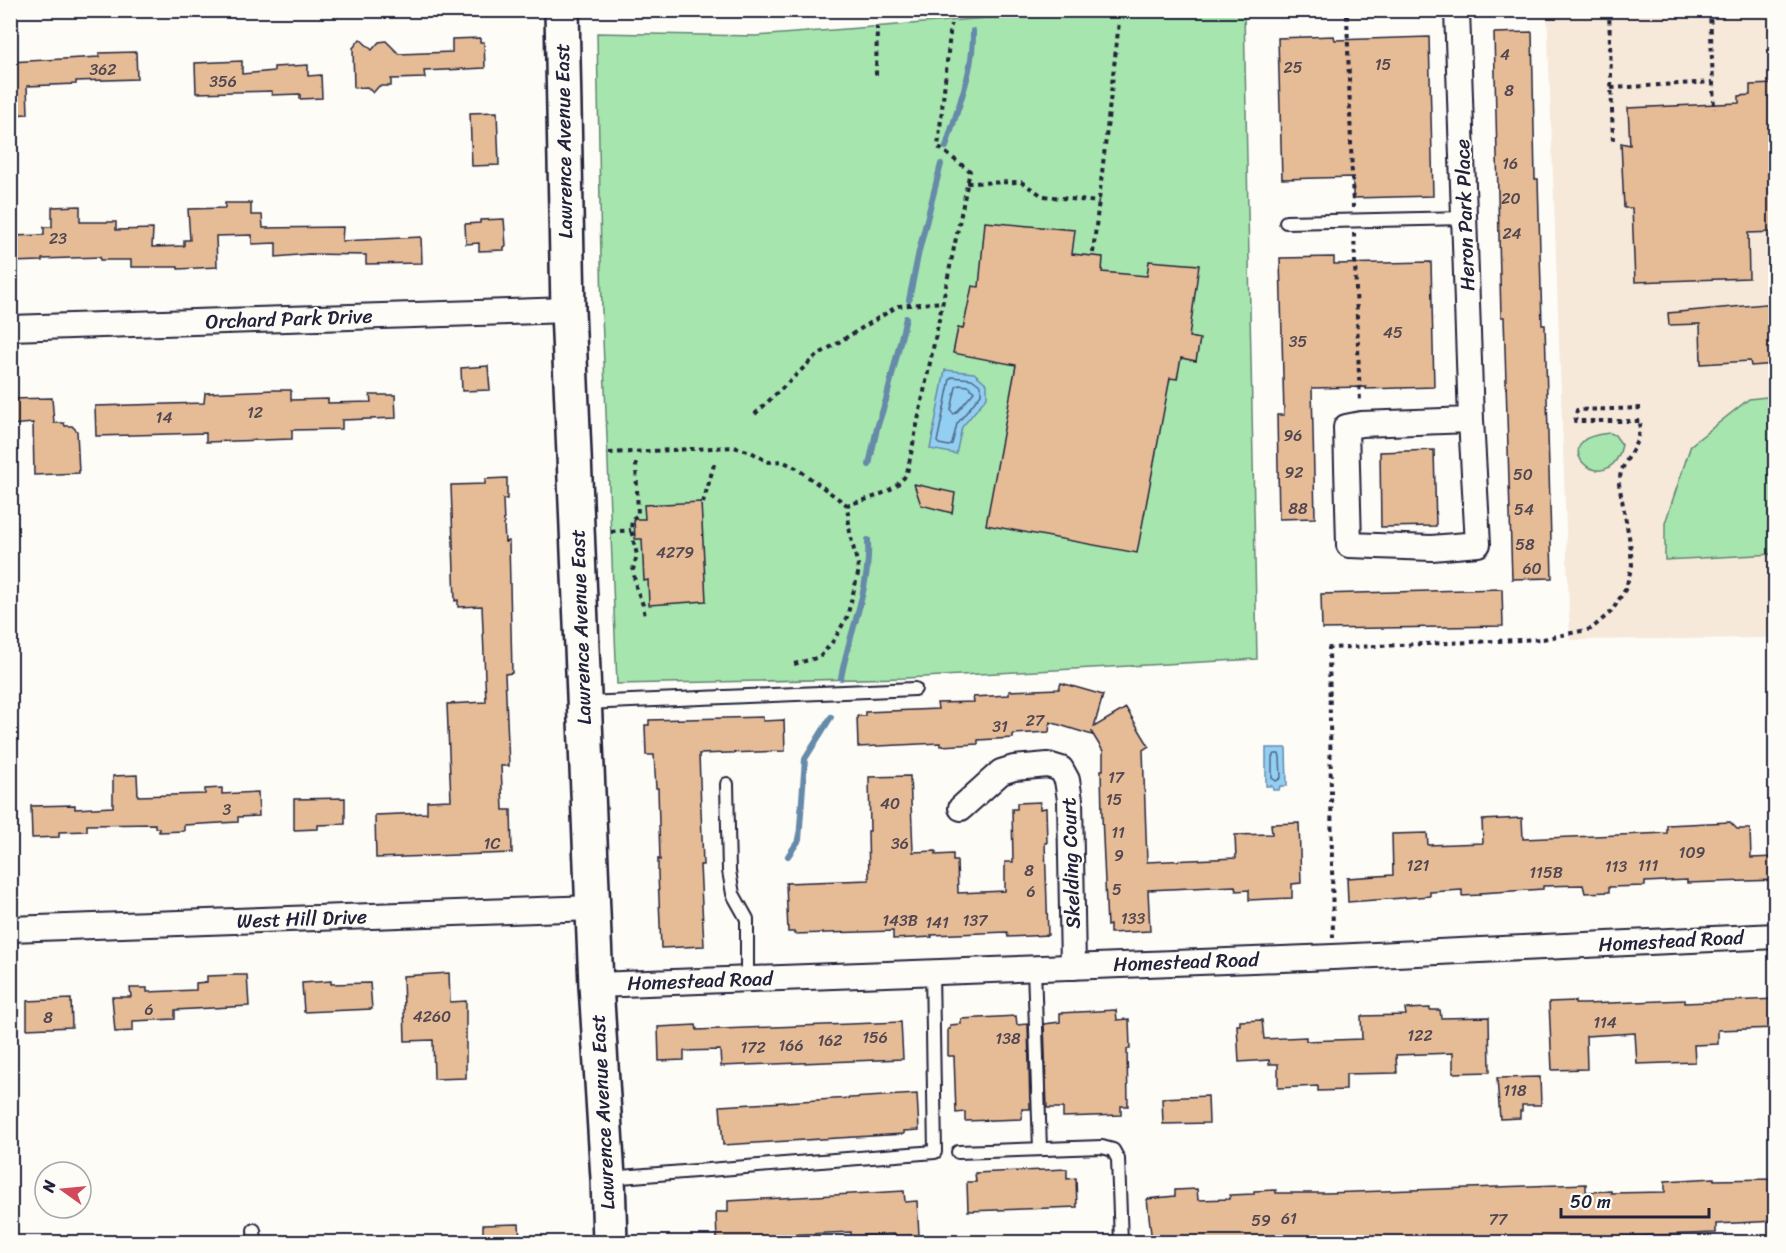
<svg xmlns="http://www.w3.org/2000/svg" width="1786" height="1253" viewBox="0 0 1786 1253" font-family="Sriracha,sans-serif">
	<rect width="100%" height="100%" fill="#fdfcf7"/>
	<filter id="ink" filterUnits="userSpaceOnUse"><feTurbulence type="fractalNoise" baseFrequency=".0167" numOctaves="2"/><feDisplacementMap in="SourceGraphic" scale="12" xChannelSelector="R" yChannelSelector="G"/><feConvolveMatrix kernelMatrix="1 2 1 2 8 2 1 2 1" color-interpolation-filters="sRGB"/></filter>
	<g filter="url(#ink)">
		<polygon fill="#f6e9da" points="1547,11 1775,11 1775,638 1570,640"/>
		<g fill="#a6e5ad" stroke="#648474" stroke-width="1.5">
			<polygon points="1181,11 1244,11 1257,659 905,678 617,684 602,314 597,33 756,36 987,18"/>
			<polygon points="1775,396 1775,554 1665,560 1665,523 1691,445 1749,399"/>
			<path d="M1610,433L1615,435L1622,445C1612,493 1563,461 1583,441C1589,435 1602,434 1610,433Z"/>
		</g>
		<g fill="#93cff3" stroke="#668aa9" stroke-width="1.5">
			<polygon points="945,370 974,373 987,384 987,397 962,427 956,454 930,449"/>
			<polygon points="1266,748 1286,748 1287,786 1280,786 1279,790 1273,790 1272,786 1266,786"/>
		</g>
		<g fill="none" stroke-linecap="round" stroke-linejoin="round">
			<g stroke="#4f6785" stroke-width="1.5">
				<polygon points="952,377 972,379 981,386 981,394 957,424 952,444 949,446 939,444 937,442 950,379"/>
				<polygon points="959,385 969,386 974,392 956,413 953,414 951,410 956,387"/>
				<polygon points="1275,754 1279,754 1280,757 1281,778 1276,781 1272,778 1272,757"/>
			</g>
			<g stroke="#668aa9" stroke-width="6">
				<path d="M946,147C957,108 974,72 973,31"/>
				<polyline points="909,300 919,251 941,164"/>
				<polyline points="869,465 877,428 886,400 906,318"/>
				<path d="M841,678C849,632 871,588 868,540"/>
				<polyline points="788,856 799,840 805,759 831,717"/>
			</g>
		</g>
		<g fill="#e6bc96" stroke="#22223b" stroke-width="1.5">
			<polygon points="1532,32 1535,179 1538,179 1542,325 1545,325 1552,578 1512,579 1504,317 1501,317 1494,33"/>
			<polygon points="1334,36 1335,40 1429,37 1433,196 1353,198 1353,177 1282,179 1278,38"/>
			<polygon points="480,38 480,42 484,42 485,68 424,71 425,78 391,79 391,86 379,86 373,93 367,87 354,88 353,48 360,39 372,50 379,42 386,41 399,54 452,52 452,39"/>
			<polygon points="136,52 137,79 76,81 76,84 27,86 28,114 10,115 10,62 99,57 99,53"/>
			<polygon points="242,61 242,74 274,71 274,67 308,65 308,76 321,75 322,98 300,99 300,94 272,95 272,91 196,93 195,63"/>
			<polygon points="1776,84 1776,232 1748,233 1749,278 1635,282 1632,208 1624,208 1621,143 1630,145 1628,108 1739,103 1739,96 1750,95 1750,85"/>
			<polygon points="497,112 499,165 472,166 470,113"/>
			<polygon points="225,203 251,203 251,215 262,215 263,228 343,227 342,241 421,237 422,263 366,264 366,255 309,254 276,257 276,243 252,244 252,235 216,236 217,267 178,269 178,267 131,267 131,260 100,260 100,257 42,259 42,261 10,262 10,236 44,235 44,227 52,227 52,207 80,206 80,222 116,222 116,230 153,229 152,247 184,246 184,240 190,240 188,209 225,208"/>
			<polygon points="504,219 506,246 504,247 504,250 479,251 479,243 466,244 465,224 480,223 480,220"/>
			<polygon points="985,222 1075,230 1072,254 1103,257 1102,272 1147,276 1149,261 1199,265 1189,337 1200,339 1196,361 1181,358 1177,379 1170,378 1137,553 986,525 1016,365 953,353 958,328 963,329 972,286 979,287"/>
			<polygon points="1334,257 1334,264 1431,262 1434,387 1366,389 1366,387 1312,388 1315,518 1279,519 1277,415 1284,415 1280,258"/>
			<polygon points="1776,303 1776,364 1751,366 1750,361 1701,364 1700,324 1669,325 1668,313"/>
			<polygon points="488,366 490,390 462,391 461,368"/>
			<polygon points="273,390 291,390 291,400 328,399 328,403 371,402 370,395 395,395 396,418 342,420 342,429 292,430 292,439 206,442 206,433 96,436 95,406 204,403 205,393"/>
			<polygon points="52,398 54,423 64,423 65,426 72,426 77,431 79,473 34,475 33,423 10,425 10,399"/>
			<polygon points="1434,450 1436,526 1381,527 1380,452"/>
			<polygon points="507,478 507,499 503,499 504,525 505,542 509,541 512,673 505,674 509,766 501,766 503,810 511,810 512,853 376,858 375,815 427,813 427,801 451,800 447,704 486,702 482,606 458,607 458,600 455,601 451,485 485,484 485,479"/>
			<polygon points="914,484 955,493 952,513 921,505"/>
			<polygon points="701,502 706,601 649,605 648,580 644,581 642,539 635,539 634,519 645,519 644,505"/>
			<polygon points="1502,589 1503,626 1322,629 1321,594"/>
			<polygon points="1061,683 1103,695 1094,727 1126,708 1149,746 1143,750 1147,862 1236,858 1235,835 1272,834 1271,824 1299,823 1301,883 1292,884 1292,898 1249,900 1249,890 1236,891 1235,886 1148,890 1150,931 1110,933 1110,925 1107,926 1102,816 1101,770 1103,770 1103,751 1092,733 1092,735 1050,722 1049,732 1013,734 1013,738 978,740 978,744 940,746 940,743 858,747 857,716 865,716 865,712 938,709 937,703 974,702 973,697 1009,695 1009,691 1059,689"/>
			<polygon points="763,717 763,721 784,720 785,751 699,754 703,865 700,865 704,946 661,948 658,874 658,859 660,860 658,788 656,788 654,755 646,755 645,725 649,725 649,720"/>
			<polygon points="137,775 138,796 205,794 205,789 222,788 222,794 258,792 259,816 238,817 238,822 184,825 184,831 159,832 159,828 155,828 155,824 87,825 87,831 59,832 59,837 32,838 31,806 75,805 75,809 113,807 113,776"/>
			<polygon points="910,776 913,852 936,851 936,855 953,854 953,861 957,861 958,893 1005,891 1005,862 1013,862 1012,809 1017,809 1017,803 1040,802 1040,809 1046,808 1047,843 1045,843 1048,935 1008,937 1007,932 931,935 932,937 893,939 893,931 794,934 794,932 788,932 786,883 869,880 868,831 870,831 869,777"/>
			<polygon points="345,798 345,824 318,825 318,829 294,830 294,799"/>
			<polygon points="1522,818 1523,839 1667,833 1667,825 1730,822 1737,829 1750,829 1751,858 1776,857 1776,880 1687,883 1687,880 1645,882 1645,886 1609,887 1609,892 1585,893 1583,885 1543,886 1543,889 1480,893 1480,895 1462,896 1462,890 1430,892 1430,896 1348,902 1347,878 1393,875 1392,834 1427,833 1428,845 1483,843 1482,820"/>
			<polygon points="449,973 450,1002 466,1001 466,1078 434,1079 433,1040 405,1041 403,976"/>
			<polygon points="235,975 247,975 249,1006 175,1010 175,1019 133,1021 133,1031 115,1032 112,997 131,997 130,988 147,988 147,992 196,990 196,983 207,982 207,976"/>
			<polygon points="331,981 331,984 370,983 372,1009 304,1012 302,983"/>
			<polygon points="71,999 72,1027 27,1029 27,1001"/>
			<polygon points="1776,999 1776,1028 1718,1030 1718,1044 1694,1045 1695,1062 1637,1064 1635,1033 1586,1036 1587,1069 1552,1070 1549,1002 1575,1001 1575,1004 1586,1004 1685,1000 1685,1003"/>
			<polygon points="1430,1008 1430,1010 1440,1010 1441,1018 1489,1017 1490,1072 1453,1073 1453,1053 1396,1055 1397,1073 1346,1074 1346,1090 1318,1091 1318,1086 1278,1088 1278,1064 1269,1064 1269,1060 1239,1062 1237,1025 1240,1025 1240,1021 1262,1020 1264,1039 1306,1037 1306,1041 1362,1039 1361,1016 1406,1015 1405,1009"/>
			<polygon points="1116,1010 1117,1020 1129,1019 1130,1049 1127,1049 1128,1106 1121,1106 1121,1115 1063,1117 1063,1108 1047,1108 1044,1024 1060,1022 1060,1013"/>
			<polygon points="1016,1016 1017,1025 1028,1024 1030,1109 1022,1109 1022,1119 965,1121 965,1112 956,1113 954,1056 948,1056 948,1029 950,1029 950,1025 961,1024 961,1019"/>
			<polygon points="901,1022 903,1059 721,1066 720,1050 684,1051 684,1060 659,1061 658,1027 696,1025 697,1030"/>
			<polygon points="1540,1077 1541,1105 1522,1105 1522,1111 1520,1111 1520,1118 1500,1119 1497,1078"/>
			<polygon points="917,1094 919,1130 904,1131 904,1134 723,1145 720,1106"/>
			<polygon points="1208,1096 1209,1123 1163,1124 1162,1098"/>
			<polygon points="1067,1169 1067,1179 1076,1178 1077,1207 968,1211 967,1182 976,1182 975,1173"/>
			<polygon points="1714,1178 1714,1180 1776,1179 1776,1221 1716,1224 1716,1233 1632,1236 1434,1242 1307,1242 1307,1238 1269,1239 1269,1242 1152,1242 1147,1199 1175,1196 1175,1190 1197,1189 1198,1200 1230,1199 1230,1195 1254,1194 1254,1191 1276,1190 1276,1193 1327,1193 1586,1184 1586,1192 1611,1191 1611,1193 1665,1192 1665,1181"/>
			<polygon points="904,1191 905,1202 917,1201 919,1235 894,1236 894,1234 851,1236 851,1232 786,1235 786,1239 717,1242 716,1212 728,1212 728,1201"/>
			<polygon points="519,1224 520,1242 483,1242 483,1225"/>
		</g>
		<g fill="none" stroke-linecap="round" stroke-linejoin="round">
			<g stroke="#22223b" stroke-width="16">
				<g id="service">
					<polyline points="1286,222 1465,218"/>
					<polyline points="585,703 915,689"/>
					<polyline points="727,784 729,871 733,894 747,919 747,979"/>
					<polyline points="1034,967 1040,1149"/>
					<polyline points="958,1152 1102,1147 1113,1150 1118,1159 1121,1242"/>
					<polyline points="608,1178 935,1152 932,971"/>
					<polyline points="254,1230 255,1242"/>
				</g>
			</g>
			<g stroke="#22223b" stroke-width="28">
				<g id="minor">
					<polyline points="1457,10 1471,420 1478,544 1432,548 1349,545 1346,427 1361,424 1471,420"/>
					<polyline points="10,328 568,310"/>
					<polyline points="961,808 1001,772 1014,768 1048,765 1061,769 1067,780 1070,800 1073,967"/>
					<polyline points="10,929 594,908"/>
					<polyline points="596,985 1333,957 1776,936"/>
				</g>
			</g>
			<g stroke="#22223b" stroke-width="38">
				<polyline id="secondary" points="562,10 568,310 596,985 608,1178 610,1242"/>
			</g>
			<g stroke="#22223b" stroke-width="4" stroke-dasharray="4.5 4.5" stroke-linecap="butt">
				<polyline points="1609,10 1613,143"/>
				<polyline points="1710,10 1714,109"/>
				<polyline points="1347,15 1353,208"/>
				<polyline points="876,75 877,27"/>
				<polyline points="1611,88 1713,82"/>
				<polyline points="967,183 1021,182 1043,196 1099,202"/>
				<polyline points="1354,233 1360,403"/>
				<polyline points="1093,253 1119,22"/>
				<polyline points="755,414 816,356 898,306 943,302"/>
				<polyline points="609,453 734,447 751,452 768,462 782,461 796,468 847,505"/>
				<polyline points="636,463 638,515 632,519 631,530 637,555 633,570 636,587 643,605 645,617"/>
				<polyline points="703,503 715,461"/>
				<polyline points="611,532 631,530"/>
				<path d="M794,664L820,657L834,640L847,617L859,570L850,534L847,505C867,499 896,493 907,473L970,171L938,147L951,24"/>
				<polyline points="1333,938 1329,648 1543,639 1591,629 1612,611 1626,588 1632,565 1630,542 1619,484 1621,471 1637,441 1641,421 1575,421 1577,410 1644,408"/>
			</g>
			<use href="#service" stroke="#fdfcf7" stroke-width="12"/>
			<use href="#minor" stroke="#fdfcf7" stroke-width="24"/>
			<use href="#secondary" stroke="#fdfcf7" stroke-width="33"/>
		</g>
	</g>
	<g text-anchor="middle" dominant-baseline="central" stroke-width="4.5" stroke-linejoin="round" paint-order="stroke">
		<g font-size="16" fill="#534852">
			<text x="1505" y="54">4</text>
			<text x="1383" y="64">15</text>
			<text x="1293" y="67">25</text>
			<text x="103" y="69">362</text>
			<text x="223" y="81">356</text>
			<text x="1509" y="90">8</text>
			<text x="1510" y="163">16</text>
			<text x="1511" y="198">20</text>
			<text x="1512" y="233">24</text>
			<text x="58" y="238">23</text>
			<text x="1393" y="332">45</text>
			<text x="1298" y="341">35</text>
			<text x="255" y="412">12</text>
			<text x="164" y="417">14</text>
			<text x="1293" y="435">96</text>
			<text x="1294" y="472">92</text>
			<text x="1523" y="474">50</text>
			<text x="1298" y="508">88</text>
			<text x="1524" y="509">54</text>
			<text x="1525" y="544">58</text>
			<text x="675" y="552">4279</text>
			<text x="1532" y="568">60</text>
			<text x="1035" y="720">27</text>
			<text x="1000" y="726">31</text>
			<text x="1116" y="777">17</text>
			<text x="1114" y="799">15</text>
			<text x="890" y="803">40</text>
			<text x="227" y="809">3</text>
			<text x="1118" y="832">11</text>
			<text x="492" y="843">1C</text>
			<text x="900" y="843">36</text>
			<text x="1692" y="852">109</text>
			<text x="1119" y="855">9</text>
			<text x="1418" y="865">121</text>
			<text x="1648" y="865">111</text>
			<text x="1616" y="866">113</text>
			<text x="1029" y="870">8</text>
			<text x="1546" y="872">115B</text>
			<text x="1117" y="889">5</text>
			<text x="1031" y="891">6</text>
			<text x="1133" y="918">133</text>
			<text x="900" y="920">143B</text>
			<text x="975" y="920">137</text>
			<text x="937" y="922">141</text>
			<text x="149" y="1009">6</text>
			<text x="432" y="1016">4260</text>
			<text x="48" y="1017">8</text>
			<text x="1605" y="1022">114</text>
			<text x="1420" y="1035">122</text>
			<text x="875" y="1037">156</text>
			<text x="1008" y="1038">138</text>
			<text x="830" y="1040">162</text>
			<text x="791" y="1045">166</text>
			<text x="753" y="1047">172</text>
			<text x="1515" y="1090">118</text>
			<text x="1289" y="1218">61</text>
			<text x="1498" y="1219">77</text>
			<text x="1261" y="1220">59</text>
		</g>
		<g font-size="20" fill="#22223b" stroke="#fdfcf7">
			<text transform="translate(564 141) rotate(-91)">Lawrence Avenue East</text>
			<text transform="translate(1465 215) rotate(-92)">Heron Park Place</text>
			<text transform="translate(289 319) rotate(-2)">Orchard Park Drive</text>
			<text transform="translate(581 627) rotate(-92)">Lawrence Avenue East</text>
			<text transform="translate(1071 863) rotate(-92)">Skelding Court</text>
			<text transform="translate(302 919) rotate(-2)">West Hill Drive</text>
			<text transform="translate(1671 941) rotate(-3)">Homestead Road</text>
			<text transform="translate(1186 962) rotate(-2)">Homestead Road</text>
			<text transform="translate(700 981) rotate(-2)">Homestead Road</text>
			<text transform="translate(603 1112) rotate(-93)">Lawrence Avenue East</text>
		</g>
	</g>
	<rect width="1786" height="1253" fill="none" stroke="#fdfcf7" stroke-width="36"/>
	<rect x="18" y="18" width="1750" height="1217" fill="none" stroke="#22223b" stroke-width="2" filter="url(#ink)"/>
	<g transform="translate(63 1190) rotate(285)"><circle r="28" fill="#fdfcf7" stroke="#a5a5ac" stroke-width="1.5"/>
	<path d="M0-4.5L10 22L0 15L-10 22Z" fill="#d1495b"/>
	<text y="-9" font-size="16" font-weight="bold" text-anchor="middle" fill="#22223b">N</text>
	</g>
	<path d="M1561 1208v9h148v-9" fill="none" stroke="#22223b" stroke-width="3"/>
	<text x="1570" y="1208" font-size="18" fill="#22223b" stroke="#fdfcf7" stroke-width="4.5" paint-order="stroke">50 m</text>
</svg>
